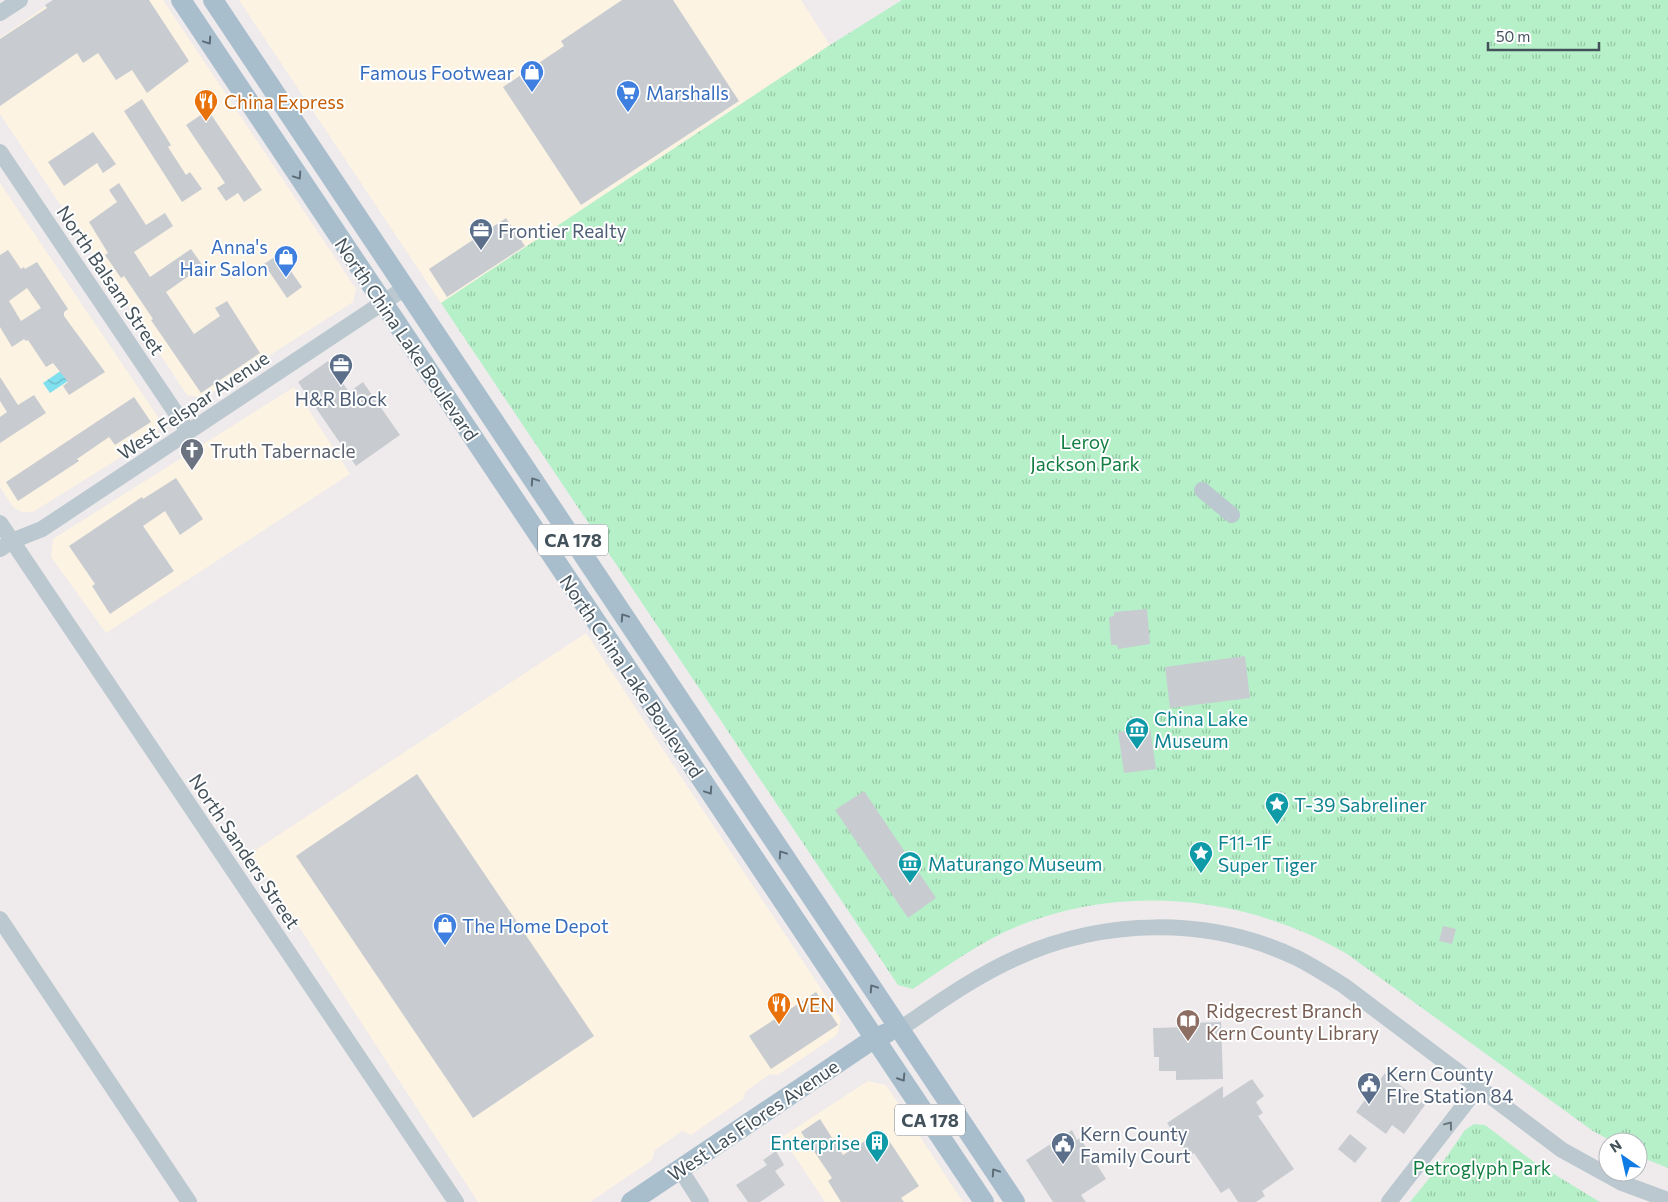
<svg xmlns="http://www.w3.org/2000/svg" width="1668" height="1202" viewBox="0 0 1668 1202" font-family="Commissioner,sans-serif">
	<defs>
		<pattern id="park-tufts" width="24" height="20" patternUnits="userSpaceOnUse" patternTransform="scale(1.25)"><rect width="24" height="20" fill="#b6f0c9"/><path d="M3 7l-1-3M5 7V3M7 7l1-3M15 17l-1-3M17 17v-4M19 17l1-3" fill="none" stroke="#96c5a6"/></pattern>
		<pattern id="water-waves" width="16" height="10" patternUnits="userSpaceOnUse" patternTransform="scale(1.25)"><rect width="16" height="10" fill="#81e0ef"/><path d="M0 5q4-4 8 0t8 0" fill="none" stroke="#6bb8c5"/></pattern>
	</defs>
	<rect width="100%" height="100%" fill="#efebec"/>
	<g fill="#fcf3e2">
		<polygon points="55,0 163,0 356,289 353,302 203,398 187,395 0,114 0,38"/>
		<polygon points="239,0 801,0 830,45 441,303"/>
		<polygon points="0,183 158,417 158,434 33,512 22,512 13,507 0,487"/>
		<polygon points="294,387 350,474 106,633 51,557 53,539"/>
		<polygon points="586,633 841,1019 837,1035 778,1075 770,1074 746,1091 743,1099 691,1135 682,1131 655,1150 652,1160 590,1202 478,1202 251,853"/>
		<polygon points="868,1081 886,1085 963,1202 825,1202 782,1137"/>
	</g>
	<g fill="url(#park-tufts)">
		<path d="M902,0H1668V1168L1638,1156V1142H1613L1593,1131L1347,954C1247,896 1126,883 1018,926C980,942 947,966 913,989L898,985L441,303L830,45Z"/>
		<polygon points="1474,1124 1485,1125 1534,1162 1600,1202 1410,1202 1445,1159 1465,1130"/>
	</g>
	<polygon fill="url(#water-waves)" points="62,370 68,381 50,393 43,383"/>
	<g fill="#c8ccd1" fill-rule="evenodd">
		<polygon points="53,0 149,0 189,61 147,93 132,70 116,80 98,53 83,63 77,53 0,106 0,39 47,8 45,5"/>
		<polygon points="622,0 673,0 739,101 581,205 503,87 564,46 561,41"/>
		<polygon points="142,99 171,145 168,147 186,175 190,172 202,189 182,202 124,111"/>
		<polygon points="208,110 262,190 244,202 238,193 226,201 217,188 225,183 186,125"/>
		<polygon points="93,132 116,164 103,173 97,163 64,186 48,162"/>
		<polygon points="119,183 146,225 165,213 173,226 134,252 150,277 191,249 203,266 166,292 194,334 220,316 215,308 227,301 260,353 201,393 151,320 153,319 124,276 121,278 105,255 108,253 89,222 117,202 109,190"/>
		<polygon points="506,218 525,246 447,297 429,269"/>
		<path d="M8,250L21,269L24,267L25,269L37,262L68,309L64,312V316L105,372L69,395L63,386L68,382L53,363L46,367L28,340L26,341L24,339L12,347L0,327V255ZM27,288L41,308L21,321L9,301Z"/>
		<polygon points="279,254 302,287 287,298 264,264"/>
		<polygon points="328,361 349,392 363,382 400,435 356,466 298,382"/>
		<polygon points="0,377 18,405 34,395 46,413 0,443 0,417 7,412 0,401"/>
		<polygon points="134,397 151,422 115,445 109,437 77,459 79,461 18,501 6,482"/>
		<polygon points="176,478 203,519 180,535 165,511 143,526 174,571 110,614 92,586 95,584 69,546 142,497 143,499"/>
		<polygon points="1147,609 1150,644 1118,649 1117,645 1111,645 1109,617 1114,616 1114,612"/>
		<polygon points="1245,656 1250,698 1170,708 1165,667"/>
		<polygon points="1150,728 1156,769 1124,773 1118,732"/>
		<polygon points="417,774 594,1036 473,1118 296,856"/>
		<polygon points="864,791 936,898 908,918 835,810"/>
		<polygon points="1443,926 1456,929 1452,944 1439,941"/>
		<polygon points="816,992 838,1025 771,1069 749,1036"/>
		<polygon points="1221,1022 1223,1079 1176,1080 1176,1071 1159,1071 1159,1057 1154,1057 1153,1028 1185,1027 1185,1023"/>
		<polygon points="1385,1073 1425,1105 1404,1134 1392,1125 1386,1134 1356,1112"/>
		<polygon points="1252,1079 1264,1096 1256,1102 1263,1113 1258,1116 1294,1169 1262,1191 1265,1196 1256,1202 1238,1202 1229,1188 1221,1193 1194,1153 1189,1156 1167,1123 1223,1086 1223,1098"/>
		<polygon points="820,1119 843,1155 882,1130 919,1186 901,1198 904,1202 841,1202 828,1181 832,1178 801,1132"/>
		<polygon points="1072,1130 1077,1140 1080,1138 1106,1179 1081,1195 1086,1202 1053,1202 1026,1160"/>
		<polygon points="1350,1134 1367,1148 1355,1163 1338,1149"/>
		<polygon points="776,1151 784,1165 775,1171 785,1185 760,1202 748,1202 736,1185 767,1165 763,1160"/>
	</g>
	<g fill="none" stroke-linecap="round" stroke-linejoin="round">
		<g stroke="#bbc8cf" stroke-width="16">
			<polyline points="0,13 20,0"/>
			<polyline points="0,152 188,431"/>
			<polyline points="1202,490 1232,515"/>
			<polyline points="0,523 456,1202"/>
			<polyline points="0,549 12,541 42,529 405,288"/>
			<polyline points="0,919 189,1202"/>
			<path d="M901,1028C937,1004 974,977 1014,959C1103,918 1209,916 1297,958C1313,966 1328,976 1343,985L1562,1150L1622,1183L1668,1200"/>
			<polyline points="680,1169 701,1202"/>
			<polyline points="1389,1202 1479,1086"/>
		</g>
		<g stroke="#a9becd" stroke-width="20">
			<polyline points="181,0 984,1202"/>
			<polyline points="213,0 1015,1202"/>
			<polyline points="631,1202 875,1038 887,1033"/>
		</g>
	</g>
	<defs><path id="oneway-chevron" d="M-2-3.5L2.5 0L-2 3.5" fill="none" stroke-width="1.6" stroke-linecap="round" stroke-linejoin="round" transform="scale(1.25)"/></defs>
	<g stroke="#5c6c77">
		<use href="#oneway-chevron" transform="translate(208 41) rotate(56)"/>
		<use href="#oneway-chevron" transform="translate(298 176) rotate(56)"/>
		<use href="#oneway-chevron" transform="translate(534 481) rotate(-124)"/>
		<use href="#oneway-chevron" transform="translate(624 617) rotate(-124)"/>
		<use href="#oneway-chevron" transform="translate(709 791) rotate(56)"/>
		<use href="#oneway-chevron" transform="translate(782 854) rotate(-124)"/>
		<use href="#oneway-chevron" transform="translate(873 988) rotate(-124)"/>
		<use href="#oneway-chevron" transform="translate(902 1078) rotate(57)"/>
		<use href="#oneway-chevron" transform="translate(995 1172) rotate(-124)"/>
	</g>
	<use stroke="#67757d" href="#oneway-chevron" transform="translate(1449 1125) rotate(-53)"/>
	<defs>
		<g id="shop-pin" transform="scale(1.25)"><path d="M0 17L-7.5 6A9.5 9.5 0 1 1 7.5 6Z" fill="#3f7fe0" stroke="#fff"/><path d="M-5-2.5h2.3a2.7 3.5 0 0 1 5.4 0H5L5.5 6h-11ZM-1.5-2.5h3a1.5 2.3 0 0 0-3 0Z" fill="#fff"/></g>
		<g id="supermarket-pin" transform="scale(1.25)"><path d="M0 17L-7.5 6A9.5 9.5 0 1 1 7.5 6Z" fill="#3f7fe0" stroke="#fff"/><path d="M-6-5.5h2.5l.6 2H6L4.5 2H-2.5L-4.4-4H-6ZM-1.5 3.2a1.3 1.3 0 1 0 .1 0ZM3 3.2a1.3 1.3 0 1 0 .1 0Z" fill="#fff"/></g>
		<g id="restaurant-pin" transform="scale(1.25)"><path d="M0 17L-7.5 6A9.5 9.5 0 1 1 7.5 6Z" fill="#e8710a" stroke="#fff"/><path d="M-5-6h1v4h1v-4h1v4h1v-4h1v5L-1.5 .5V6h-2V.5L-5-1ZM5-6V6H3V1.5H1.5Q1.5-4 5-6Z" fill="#fff"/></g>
		<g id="office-pin" transform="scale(1.25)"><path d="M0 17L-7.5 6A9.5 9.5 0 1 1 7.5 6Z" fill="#5c6f8a" stroke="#fff"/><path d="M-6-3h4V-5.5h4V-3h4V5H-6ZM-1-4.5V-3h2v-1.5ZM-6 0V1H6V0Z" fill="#fff"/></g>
		<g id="church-pin" transform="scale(1.25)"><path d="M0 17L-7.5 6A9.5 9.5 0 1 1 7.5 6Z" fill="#6b7280" stroke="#fff"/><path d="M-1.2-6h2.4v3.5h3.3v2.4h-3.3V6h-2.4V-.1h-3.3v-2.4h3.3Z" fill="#fff"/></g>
		<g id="museum-pin" transform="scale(1.25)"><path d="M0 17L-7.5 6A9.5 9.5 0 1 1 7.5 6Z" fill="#0f9aa8" stroke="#fff"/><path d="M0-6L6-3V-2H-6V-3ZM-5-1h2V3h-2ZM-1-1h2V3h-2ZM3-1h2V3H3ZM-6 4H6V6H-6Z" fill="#fff"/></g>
		<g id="sight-pin" transform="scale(1.25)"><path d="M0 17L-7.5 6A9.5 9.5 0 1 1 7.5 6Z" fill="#0f9aa8" stroke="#fff"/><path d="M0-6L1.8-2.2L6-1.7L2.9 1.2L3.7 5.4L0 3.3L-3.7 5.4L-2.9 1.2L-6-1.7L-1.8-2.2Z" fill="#fff"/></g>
		<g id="library-pin" transform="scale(1.25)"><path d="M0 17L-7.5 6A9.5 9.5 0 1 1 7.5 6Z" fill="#8d6e63" stroke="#fff"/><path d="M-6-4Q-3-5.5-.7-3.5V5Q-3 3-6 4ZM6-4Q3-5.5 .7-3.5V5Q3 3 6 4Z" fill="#fff"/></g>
		<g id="civic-pin" transform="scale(1.25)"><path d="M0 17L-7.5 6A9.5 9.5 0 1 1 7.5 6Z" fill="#5c6f8a" stroke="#fff"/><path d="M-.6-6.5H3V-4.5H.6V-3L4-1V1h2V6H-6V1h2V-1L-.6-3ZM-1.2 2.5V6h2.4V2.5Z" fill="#fff"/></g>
		<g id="building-pin" transform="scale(1.25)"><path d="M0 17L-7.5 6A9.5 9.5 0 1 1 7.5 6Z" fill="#0f9aa8" stroke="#fff"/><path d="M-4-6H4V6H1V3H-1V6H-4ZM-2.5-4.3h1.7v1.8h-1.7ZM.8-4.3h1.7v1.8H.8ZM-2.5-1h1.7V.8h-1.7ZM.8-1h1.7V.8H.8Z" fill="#fff"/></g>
	</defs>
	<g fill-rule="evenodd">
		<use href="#shop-pin" x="532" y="72"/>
		<use href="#supermarket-pin" x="628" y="92"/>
		<use href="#restaurant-pin" x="206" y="101"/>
		<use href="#office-pin" x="481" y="230"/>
		<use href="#shop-pin" x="286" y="257"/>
		<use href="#office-pin" x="341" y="365"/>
		<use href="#church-pin" x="192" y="450"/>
		<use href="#museum-pin" x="1137" y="729"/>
		<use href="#sight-pin" x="1277" y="804"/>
		<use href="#sight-pin" x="1201" y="853"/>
		<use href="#museum-pin" x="910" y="863"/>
		<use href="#shop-pin" x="445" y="925"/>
		<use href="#restaurant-pin" x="779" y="1004"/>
		<use href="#library-pin" x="1188" y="1021"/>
		<use href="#civic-pin" x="1369" y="1084"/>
		<use href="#building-pin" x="877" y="1142"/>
		<use href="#civic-pin" x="1063" y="1144"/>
	</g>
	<g text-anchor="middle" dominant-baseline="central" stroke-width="4" stroke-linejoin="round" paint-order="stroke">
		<g fill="#fff" stroke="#7b858c" stroke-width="1">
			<rect x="538" y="524.5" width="70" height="31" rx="4"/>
			<rect x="895" y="1104.5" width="70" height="31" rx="4"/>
		</g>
		<g font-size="18" font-weight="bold" fill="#43515a">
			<text x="573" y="540">CA 178</text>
			<text x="930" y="1120">CA 178</text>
		</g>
		<g font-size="19" fill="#366cbe" stroke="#fff" text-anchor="end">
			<text x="514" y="72">Famous Footwear</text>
			<text x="646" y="92" text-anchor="start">Marshalls</text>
			<text x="268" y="246">Anna's<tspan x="268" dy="22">Hair Salon</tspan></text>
			<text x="462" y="925" text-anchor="start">The Home Depot</text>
		</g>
		<g font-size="19" fill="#c56008" stroke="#fff" text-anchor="start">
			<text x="224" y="101">China Express</text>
			<text x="796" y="1004">VEN</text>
		</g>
		<g font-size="19" fill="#4e5e75" stroke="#fff" text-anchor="start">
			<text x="498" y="230">Frontier Realty</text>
			<text x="341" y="398" text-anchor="middle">H&amp;R Block</text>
			<text x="1386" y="1073">Kern County<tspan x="1386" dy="22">FIre Station 84</tspan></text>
			<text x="1080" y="1133">Kern County<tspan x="1080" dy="22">Family Court</tspan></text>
		</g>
		<g font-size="19" fill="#43515a" stroke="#fff">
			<text transform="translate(111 280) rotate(56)">North Balsam Street</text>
			<text transform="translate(407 339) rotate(56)">North China Lake Boulevard</text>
			<text transform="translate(193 405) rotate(-34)">West Felspar Avenue</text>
			<text transform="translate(632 676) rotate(56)">North China Lake Boulevard</text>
			<text transform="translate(245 851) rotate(56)">North Sanders Street</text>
			<text transform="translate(753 1120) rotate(-34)">West Las Flores Avenue</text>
		</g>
		<g font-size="19" fill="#127d40" stroke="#fff">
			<text x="1085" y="441">Leroy<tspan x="1085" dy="22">Jackson Park</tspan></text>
			<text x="1482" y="1167">Petroglyph Park</text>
		</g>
		<g font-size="19" fill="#5b616d" stroke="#fff" text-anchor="start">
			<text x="210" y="450">Truth Tabernacle</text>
		</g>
		<g font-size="19" fill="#0d838f" stroke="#fff" text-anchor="start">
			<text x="1154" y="718">China Lake<tspan x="1154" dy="22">Museum</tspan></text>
			<text x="1294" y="804">T-39 Sabreliner</text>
			<text x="1218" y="842">F11-1F<tspan x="1218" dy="22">Super Tiger</tspan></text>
			<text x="928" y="863">Maturango Museum</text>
			<text x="860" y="1142" text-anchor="end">Enterprise</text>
		</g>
		<g font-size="19" fill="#785e54" stroke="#fff" text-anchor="start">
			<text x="1206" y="1010">Ridgecrest Branch<tspan x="1206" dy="22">Kern County Library</tspan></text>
		</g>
	</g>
	<g transform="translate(1623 1157) rotate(326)"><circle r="24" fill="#ffffff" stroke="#b4b9bd"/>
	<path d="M0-4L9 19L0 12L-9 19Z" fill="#107be4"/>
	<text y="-8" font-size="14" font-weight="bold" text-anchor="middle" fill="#43515a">N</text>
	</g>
	<path d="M1488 42v8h111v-8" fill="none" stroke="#43515a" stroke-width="2.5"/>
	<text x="1496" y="42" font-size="15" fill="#43515a" stroke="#ffffff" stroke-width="4" paint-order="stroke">50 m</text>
</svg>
